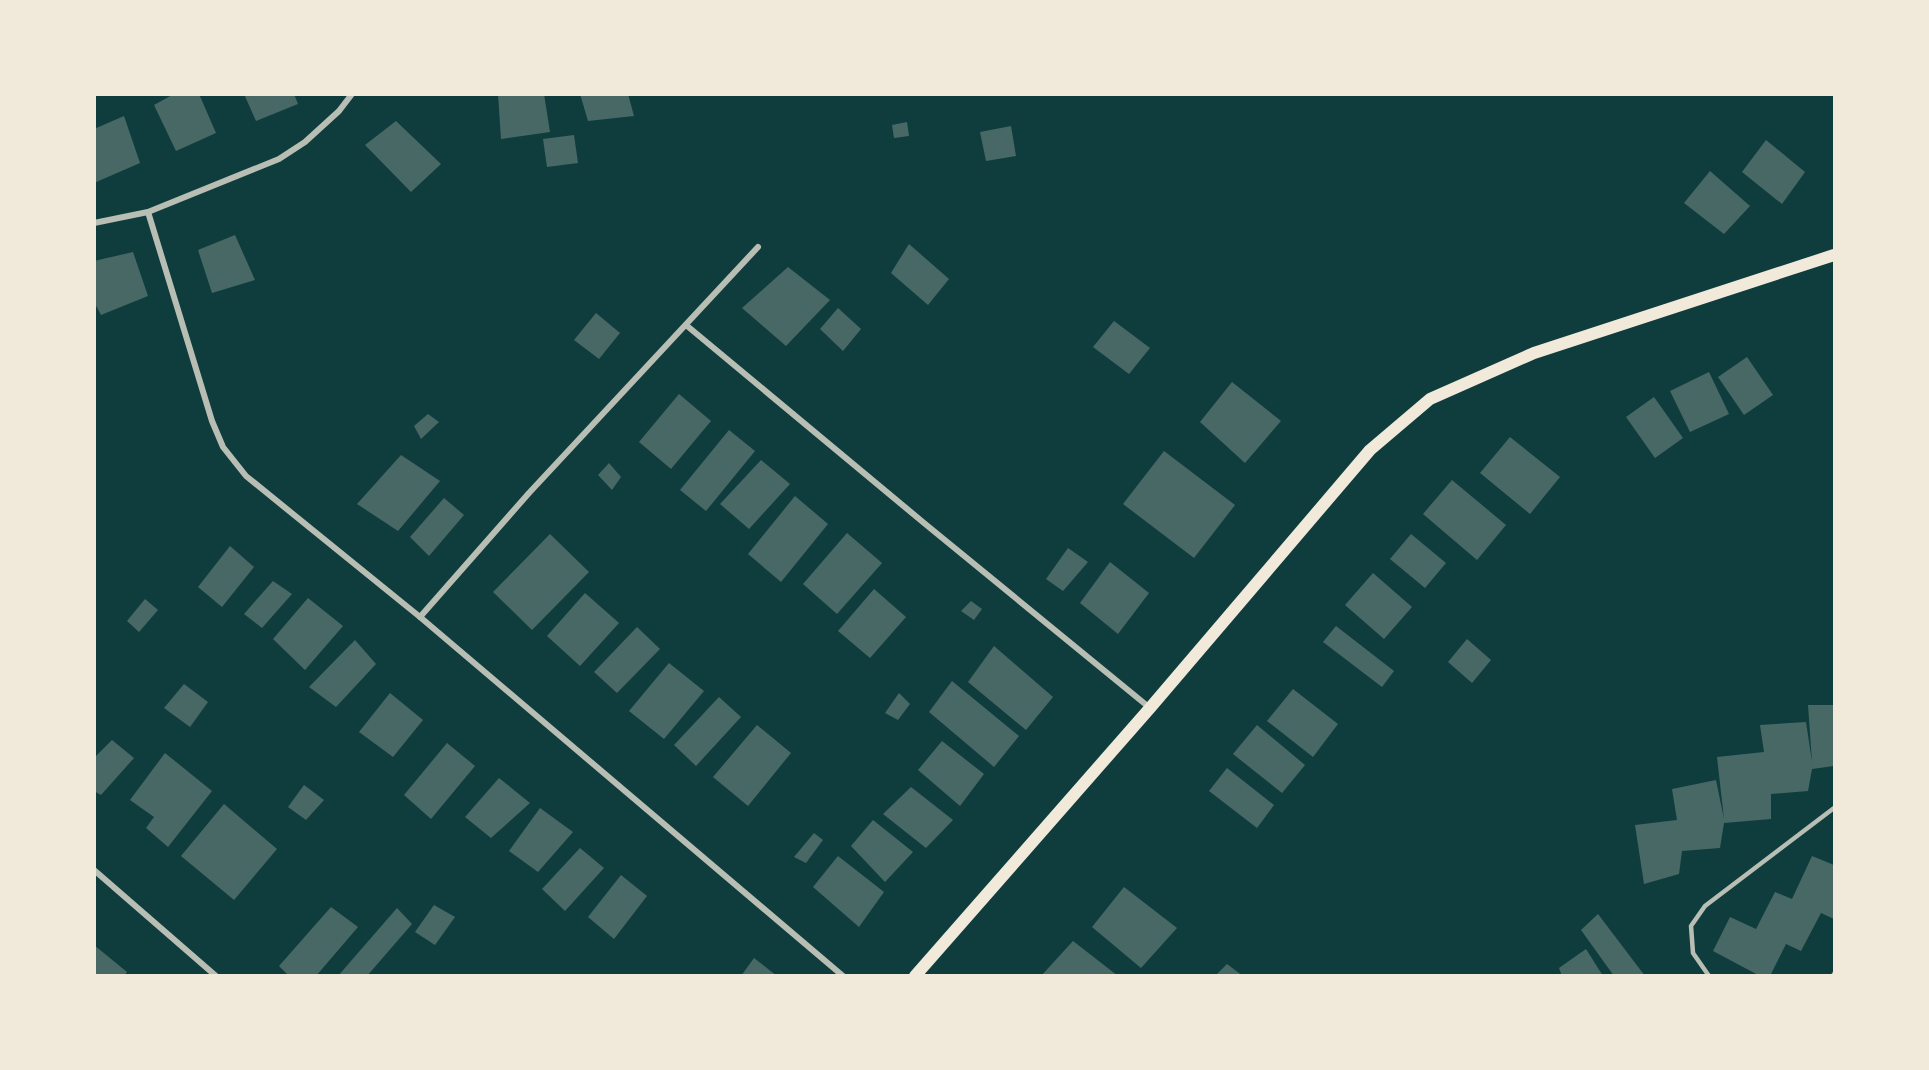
<svg xmlns="http://www.w3.org/2000/svg" width="1929" height="1070" viewBox="0 0 1929 1070" font-family="'PT Sans Narrow',sans-serif">
	<rect width="100%" height="100%" fill="#0f3d3e"/>
	<g fill="#486865">
		<polygon points="174,94 199,94 216,133 176,151 154,105"/>
		<polygon points="244,94 294,94 298,104 256,121"/>
		<polygon points="498,94 544,94 550,132 501,139"/>
		<polygon points="580,94 628,94 634,116 588,121"/>
		<polygon points="124,116 140,163 94,183 94,129"/>
		<polygon points="396,121 441,164 411,192 365,145"/>
		<polygon points="907,122 909,136 894,138 892,125"/>
		<polygon points="1011,126 1016,156 986,161 980,132"/>
		<polygon points="574,135 578,163 547,167 543,139"/>
		<polygon points="1766,140 1805,172 1782,204 1742,172"/>
		<polygon points="1710,171 1750,206 1724,234 1684,203"/>
		<polygon points="235,235 255,280 212,293 198,250"/>
		<polygon points="909,244 949,279 928,305 891,273"/>
		<polygon points="133,252 148,296 101,315 94,302 94,261"/>
		<polygon points="788,267 830,300 786,346 742,308"/>
		<polygon points="838,308 861,329 843,351 820,329"/>
		<polygon points="596,313 620,333 599,359 574,340"/>
		<polygon points="1114,321 1150,348 1129,374 1093,347"/>
		<polygon points="1747,357 1773,395 1744,415 1718,377"/>
		<polygon points="1709,372 1729,414 1690,432 1670,391"/>
		<polygon points="1232,382 1281,421 1245,463 1200,422"/>
		<polygon points="679,394 711,421 671,469 639,442"/>
		<polygon points="1654,397 1683,438 1655,458 1626,417"/>
		<polygon points="428,414 439,422 421,439 414,426"/>
		<polygon points="729,430 755,451 706,511 680,490"/>
		<polygon points="1510,437 1560,477 1530,514 1480,473"/>
		<polygon points="1164,451 1235,505 1194,558 1123,504"/>
		<polygon points="401,455 440,481 398,531 357,504"/>
		<polygon points="761,460 790,484 749,529 720,504"/>
		<polygon points="609,463 621,477 612,490 598,475"/>
		<polygon points="1452,480 1506,525 1477,560 1423,514"/>
		<polygon points="795,496 828,524 781,582 748,554"/>
		<polygon points="444,498 464,515 429,556 410,537"/>
		<polygon points="847,533 882,563 837,614 803,584"/>
		<polygon points="550,534 589,572 532,630 493,592"/>
		<polygon points="1411,534 1446,563 1425,588 1390,559"/>
		<polygon points="230,546 254,567 222,607 198,587"/>
		<polygon points="1068,548 1088,562 1063,591 1046,579"/>
		<polygon points="1110,562 1149,593 1118,634 1080,603"/>
		<polygon points="1373,573 1412,607 1384,639 1345,605"/>
		<polygon points="273,581 292,594 262,628 244,614"/>
		<polygon points="874,589 906,617 870,658 838,631"/>
		<polygon points="585,593 619,623 580,666 547,636"/>
		<polygon points="308,598 343,626 305,670 273,639"/>
		<polygon points="145,599 158,610 139,632 127,621"/>
		<polygon points="971,601 982,609 974,620 961,611"/>
		<polygon points="1336,626 1394,671 1382,687 1323,642"/>
		<polygon points="637,627 660,649 617,693 594,672"/>
		<polygon points="1467,639 1491,660 1472,683 1448,662"/>
		<polygon points="355,640 376,664 336,707 309,687"/>
		<polygon points="994,646 1053,697 1026,730 968,682"/>
		<polygon points="669,663 704,691 664,739 629,711"/>
		<polygon points="952,681 1019,736 994,767 929,712"/>
		<polygon points="184,684 208,702 190,727 164,708"/>
		<polygon points="1293,689 1338,724 1313,757 1267,721"/>
		<polygon points="390,693 423,720 393,757 359,732"/>
		<polygon points="899,693 910,704 898,720 885,713"/>
		<polygon points="719,697 741,717 696,766 674,745"/>
		<polygon points="1808,705 1834,705 1834,766 1812,769 1808,791 1771,794 1771,819 1724,823 1720,848 1682,851 1679,874 1644,884 1635,825 1677,820 1672,789 1716,780 1724,819 1717,757 1764,752 1760,725 1806,722 1812,762"/>
		<polygon points="757,725 791,753 748,806 713,777"/>
		<polygon points="1257,725 1305,765 1282,793 1233,754"/>
		<polygon points="112,740 134,758 101,795 94,791 94,758"/>
		<polygon points="942,741 984,774 960,806 918,770"/>
		<polygon points="447,743 475,766 431,819 404,795"/>
		<polygon points="165,753 212,791 168,847 146,828 154,817 130,800"/>
		<polygon points="1227,768 1274,805 1257,828 1209,791"/>
		<polygon points="499,778 530,803 491,838 465,817"/>
		<polygon points="304,785 324,800 306,820 288,807"/>
		<polygon points="911,787 953,820 926,848 883,814"/>
		<polygon points="224,804 277,849 234,900 181,856"/>
		<polygon points="540,808 573,832 538,872 509,851"/>
		<polygon points="873,820 913,852 885,882 851,846"/>
		<polygon points="814,833 823,840 806,863 794,857"/>
		<polygon points="580,848 604,868 565,911 542,889"/>
		<polygon points="838,856 884,892 859,927 813,887"/>
		<polygon points="1812,856 1834,865 1834,919 1821,913 1801,951 1786,944 1770,976 1760,976 1713,951 1730,917 1756,929 1775,892 1792,899"/>
		<polygon points="621,875 647,896 614,939 588,917"/>
		<polygon points="1124,887 1177,928 1141,968 1092,927"/>
		<polygon points="434,905 455,917 435,945 415,932"/>
		<polygon points="331,907 358,927 316,976 289,976 279,966"/>
		<polygon points="397,908 412,924 367,976 338,976"/>
		<polygon points="1598,914 1645,976 1614,976 1581,930"/>
		<polygon points="1073,941 1118,976 1041,976"/>
		<polygon points="94,945 127,972 124,976 94,976"/>
		<polygon points="1586,949 1603,976 1562,976 1559,968"/>
		<polygon points="754,958 777,976 741,976"/>
		<polygon points="1227,964 1243,976 1219,976 1217,974"/>
	</g>
	<g fill="none" stroke-linecap="round" stroke-linejoin="round">
		<g stroke="#b8beb3" stroke-width="4.5">
			<polyline points="1709,976 1693,953 1691,926 1705,906 1834,808"/>
			<polyline points="1833,976 1834,974"/>
		</g>
		<g stroke="#b8beb3" stroke-width="6">
			<polyline points="148,212 212,421 223,447 246,476 420,617 843,976"/>
			<polyline points="94,223 148,212 279,159 305,142 339,111 352,94"/>
			<polyline points="686,325 924,523 1150,708"/>
			<polyline points="420,617 529,493 758,247"/>
			<polyline points="94,870 216,976"/>
		</g>
		<polyline stroke="#f1e9da" stroke-width="12" points="915,976 1150,708 1370,450 1430,399 1534,353 1834,255"/>
	</g>
	<rect width="1929" height="1070" fill="none" stroke="#f1e9da" stroke-width="192"/>
</svg>
